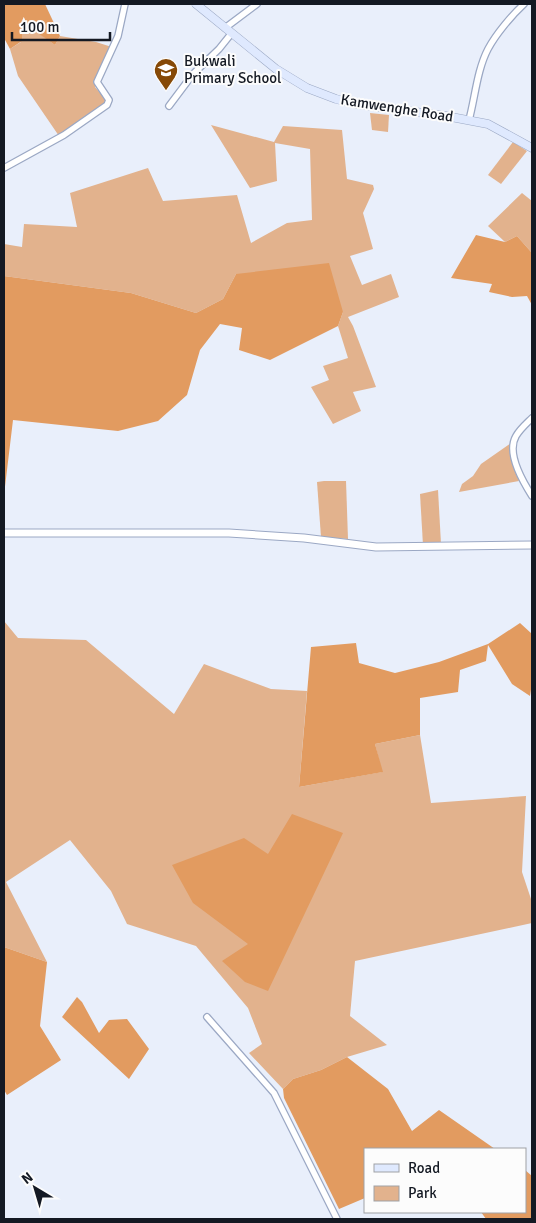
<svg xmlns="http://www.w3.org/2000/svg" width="536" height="1223" viewBox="0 0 536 1223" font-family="Signika,sans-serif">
	<rect width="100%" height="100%" fill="#e9effb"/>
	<g fill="#e2b28d">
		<polygon points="29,26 55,45 60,36 96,42 115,48 95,87 107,101 106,104 59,136 18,76 10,49 21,42 22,31"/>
		<polygon points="370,113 389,115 388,132 372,130"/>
		<polygon points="211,125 274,142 283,126 342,130 347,179 373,185 374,189 363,213 373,249 350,256 362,285 391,274 399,297 348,317 353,326 376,387 353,392 361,411 333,424 311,387 329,380 323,366 348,358 338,326 343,312 236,274 223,299 196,313 131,293 4,276 4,244 22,247 24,224 77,227 70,193 148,168 163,201 237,195 251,243 287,223 312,220 310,148 310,149 275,143 277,181 250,188"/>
		<polygon points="513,142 527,151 501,184 488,175"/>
		<polygon points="522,193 532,201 532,253 517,236 505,242 488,226"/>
		<path d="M514,441C510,455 513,468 519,481L459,492L462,484L473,476L481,464Z"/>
		<polygon points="324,481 346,481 348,539 321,537 317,482"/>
		<polygon points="438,490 441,544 423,545 420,494"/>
		<polygon points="4,621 18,638 86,640 174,714 204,664 271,689 307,691 299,787 382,772 375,744 420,735 431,803 526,796 522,872 532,902 532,923 355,961 350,1016 387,1045 347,1057 321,1070 293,1079 283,1089 249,1053 262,1044 248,1008 196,946 127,924 111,891 70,840 6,882 47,962 4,947"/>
	</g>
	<g fill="#e29b60">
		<polygon points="4,4 45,4 60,36 55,45 29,27 22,31 22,41 10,49 4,38"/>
		<polygon points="476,235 505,242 517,236 532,253 532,305 527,296 512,297 489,292 492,284 451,278"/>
		<polygon points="329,263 343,312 338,326 270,360 239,350 242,328 220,324 200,350 187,395 158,421 118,431 13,420 4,495 4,276 131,293 196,313 223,299 236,274"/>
		<polygon points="520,623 532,634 532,683 530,696 512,684 488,645 486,661 460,670 458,692 420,698 420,735 375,744 383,772 299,787 311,647 356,643 359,663 395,673 439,662 488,644"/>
		<polygon points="292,814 343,833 268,991 245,982 222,961 248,944 193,903 172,865 244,838 268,854"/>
		<polygon points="4,947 47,962 40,1026 61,1060 7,1095 4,1090"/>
		<polygon points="77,997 82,1002 99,1033 109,1020 127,1019 149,1049 129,1079 62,1017"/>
		<polygon points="347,1057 388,1089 412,1131 439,1110 495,1149 365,1149 365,1198 339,1209 284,1098 283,1089 293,1079 321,1070"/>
		<polygon points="525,1170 532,1176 532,1219 486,1219 481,1212 525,1212"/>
	</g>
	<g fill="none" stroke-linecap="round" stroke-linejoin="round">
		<g stroke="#9ba8c4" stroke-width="8">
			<g id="minor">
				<polyline points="225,28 257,4"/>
				<polyline points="169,106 193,74 219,49 231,34"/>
				<path d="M469,120C475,98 477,70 488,49C496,34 512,15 524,4"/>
				<polyline points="4,168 64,135 107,105 109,100 97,82 118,36 125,4"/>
				<path d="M532,418C527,423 520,429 516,436C506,453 523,482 532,496"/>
				<polyline points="207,1017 274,1093 337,1219"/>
			</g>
		</g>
		<g stroke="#9ba8c4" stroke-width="9">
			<polyline id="tertiary" points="4,533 229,533 304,538 376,547 532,545"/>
		</g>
		<g stroke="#9ba8c4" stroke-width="9">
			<polyline id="secondary" points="196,4 276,69 307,88 336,99 356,104 446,116 488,124 532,148"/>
		</g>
		<use href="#minor" stroke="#fff" stroke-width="5.5"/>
		<use href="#tertiary" stroke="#fff" stroke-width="7"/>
		<use href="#secondary" stroke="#dfe9fe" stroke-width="8"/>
	</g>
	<defs>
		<g id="school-pin" transform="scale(1.25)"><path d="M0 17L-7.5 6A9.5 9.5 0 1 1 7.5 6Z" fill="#864907" stroke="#fcfcfc"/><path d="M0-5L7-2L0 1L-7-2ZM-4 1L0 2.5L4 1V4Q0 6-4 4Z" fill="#fff"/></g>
	</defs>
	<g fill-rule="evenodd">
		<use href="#school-pin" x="166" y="70"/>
	</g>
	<g text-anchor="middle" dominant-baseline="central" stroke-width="4" stroke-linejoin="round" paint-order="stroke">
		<g font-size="15" fill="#141923" stroke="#fcfcfc" text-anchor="start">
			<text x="184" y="61">Bukwali<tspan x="184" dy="17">Primary School</tspan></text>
		</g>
		<g font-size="15" fill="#141923" stroke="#fcfcfc">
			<text transform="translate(397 108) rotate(9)">Kamwenghe Road</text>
		</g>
	</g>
	<rect width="536" height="1223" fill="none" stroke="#141923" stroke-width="10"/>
	<rect x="364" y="1148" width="162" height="65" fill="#fcfcfc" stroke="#9fa1a5"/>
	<rect x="374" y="1164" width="25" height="8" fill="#dfe9fe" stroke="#9fa1a5"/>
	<text x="408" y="1173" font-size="15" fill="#141923">Road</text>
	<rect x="374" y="1186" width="25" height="15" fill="#e2b28d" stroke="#9fa1a5"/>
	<text x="408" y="1198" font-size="15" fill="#141923">Park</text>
	<g transform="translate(35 1188) rotate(322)" stroke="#fcfcfc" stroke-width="4" paint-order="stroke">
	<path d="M0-4L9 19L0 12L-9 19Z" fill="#141923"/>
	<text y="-8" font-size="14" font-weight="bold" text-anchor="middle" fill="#141923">N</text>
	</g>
	<path d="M12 32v8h98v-8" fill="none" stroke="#141923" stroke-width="2.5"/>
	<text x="20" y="32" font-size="15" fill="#141923" stroke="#fcfcfc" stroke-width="4" paint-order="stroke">100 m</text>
</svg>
